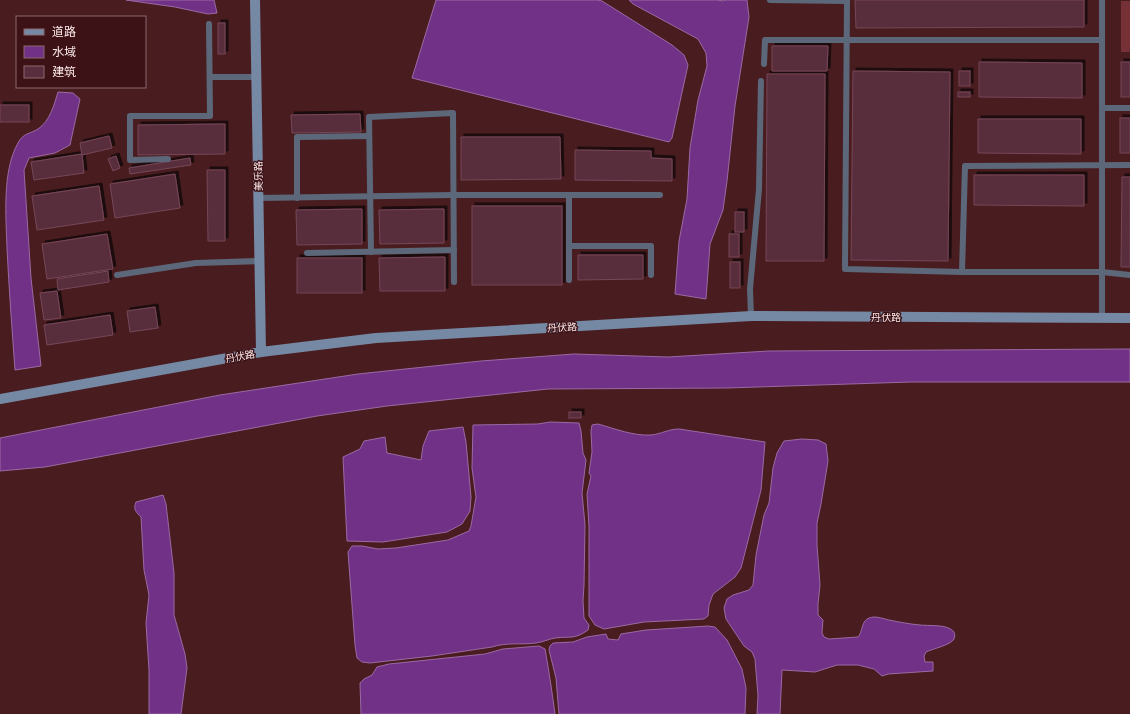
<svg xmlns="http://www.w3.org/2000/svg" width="1130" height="714" viewBox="0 0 1130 714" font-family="Barlow,'Noto Sans SC',sans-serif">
	<defs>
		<filter id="shadow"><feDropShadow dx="3" dy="-3" stdDeviation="0" flood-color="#0009"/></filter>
	</defs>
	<rect width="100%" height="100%" fill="#491d20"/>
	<rect fill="#763137" x="1121" y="1" width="9" height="51"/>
	<g fill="#713186" stroke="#9b69a4">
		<polygon points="126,0 214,0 217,13 208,14 175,7"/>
		<polygon points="436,0 598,0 602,1 672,45 684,55 688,65 672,138 669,142 412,78"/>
		<polygon points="629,0 717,0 724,1 725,0 747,0 749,17 735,106 727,181 723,210 710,244 706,299 675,294 679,241 687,199 690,148 698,100 707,66 706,53 698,39 633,4"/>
		<path d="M58,92L73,93L80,99L70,145L55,153L29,158L24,170L31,278L41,366L15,370C12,329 9,289 7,248C6,217 2,171 18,143C23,133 30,134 38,129C50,121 54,105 58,92Z"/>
		<polygon points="1130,349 1130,382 911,382 727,388 548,389 387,406 317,416 45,467 0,471 0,438 220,395 358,374 481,361 574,354 668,357 769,351"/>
		<path d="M550,422L579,423L581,431L583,453L586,460L582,493L585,525L584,585L583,601L584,618L589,625L588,630C574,640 570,636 555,638C549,639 543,642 536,643C521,645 507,642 492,647L432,656L370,663L362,662L357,658L355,645L348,552L352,546H362L378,549L396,548L448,540L469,531L471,526L476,497L472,468L473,425L538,424Z"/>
		<path d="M598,424C616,429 633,436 651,435C661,434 669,429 679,429L765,442L761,490L741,568L735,577L713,594L709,605L708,616L704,619L644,622L604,629L595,625L589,616V527L587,494L591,476L589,473L592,452L591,431L592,425Z"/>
		<polygon points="463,427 466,442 471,497 470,511 462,524 447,532 383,542 347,541 343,457 360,449 364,441 385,437 387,453 421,460 423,446 429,431"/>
		<path d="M802,439L818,440L826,444L828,461L821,504L817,523V545L820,585L818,604V615L823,620L822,633L824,637L829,639L858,637C864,630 860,618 874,617C879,617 885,619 889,620C899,622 909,624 920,625C928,626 947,624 953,631C955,632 955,637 954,639C951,645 932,649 926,652L924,656L925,662H933V671L888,674L882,676L874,669L858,665H837L815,672L782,670L780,714H757L758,696L755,659L752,652L744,646L726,619L724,608L727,599L733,595L749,590L753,585L756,555L764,515L769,503L773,468L777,453L784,441Z"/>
		<path d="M163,495L166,504L174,573V615L185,654L187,668L181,714H149V670L146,623L149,595L144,570L141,517C136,512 133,510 136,502Z"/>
		<polygon points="708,626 715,627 727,640 742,669 746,688 745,714 559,714 556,678 549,650 550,646 553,643 573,642 587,637 606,634 608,639 618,640 621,634 646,630"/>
		<path d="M539,646L545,649C549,671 552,692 555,714H361L360,683L364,679L372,675L377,667L389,664L485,654L503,649Z"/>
	</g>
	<g fill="#582d3d" stroke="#764758" filter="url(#shadow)">
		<polygon points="855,0 1084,0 1084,27 856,28"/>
		<rect x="218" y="23" width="7" height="31"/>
		<polygon points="772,46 828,46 827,71 772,71"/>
		<polygon points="979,62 1082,63 1082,98 979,97"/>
		<rect x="1121" y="62" width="9" height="35"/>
		<polygon points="853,71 950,72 948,261 851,260"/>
		<rect x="959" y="71" width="11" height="15"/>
		<polygon points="767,74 825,74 824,261 766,261"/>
		<rect x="958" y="92" width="12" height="5"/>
		<rect x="0" y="105" width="29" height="17"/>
		<polygon points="360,114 361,132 292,133 291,115"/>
		<rect x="1120" y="118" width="10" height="35"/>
		<polygon points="978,119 1081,119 1081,154 978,153"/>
		<polygon points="225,124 225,154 138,155 138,125"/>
		<polygon points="109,136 112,148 82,155 80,143"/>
		<polygon points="461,137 560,137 561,179 461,180"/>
		<polygon points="575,150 651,151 651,158 672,159 672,181 575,180"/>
		<polygon points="82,154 84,173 34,180 31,162"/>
		<polygon points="116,156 120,168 113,171 108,159"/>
		<polygon points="190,158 191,165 130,174 129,168"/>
		<polygon points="207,170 225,170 225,241 208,241"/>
		<polygon points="175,174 180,208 115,218 110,184"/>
		<polygon points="974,175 1084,175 1084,206 974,205"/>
		<polygon points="1122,177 1130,177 1130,267 1121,267"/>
		<polygon points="99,186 104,220 37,230 32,196"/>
		<rect x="472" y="206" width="90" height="79"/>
		<polygon points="362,209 362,244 297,245 296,210"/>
		<polygon points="444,209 444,243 380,244 379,210"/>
		<rect x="735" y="212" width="9" height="20"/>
		<polygon points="107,234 113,269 47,279 42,244"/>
		<rect x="729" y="234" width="10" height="23"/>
		<polygon points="578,255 643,255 643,279 578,280"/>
		<polygon points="445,257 445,291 380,291 379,258"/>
		<rect x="297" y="258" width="65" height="35"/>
		<rect x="730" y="262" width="10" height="26"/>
		<polygon points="108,271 109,282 58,290 57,279"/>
		<polygon points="57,291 61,318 44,320 40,293"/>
		<polygon points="155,307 158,328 130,332 127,311"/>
		<polygon points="110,315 113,335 47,345 44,325"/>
		<rect x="569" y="412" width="12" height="6"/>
	</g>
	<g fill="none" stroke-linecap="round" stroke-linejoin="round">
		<g stroke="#5c6879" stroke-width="6">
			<polyline points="770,0 847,1"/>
			<polyline points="847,0 845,269 962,272 1102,272 1130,275"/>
			<polyline points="1102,0 1102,318"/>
			<polyline points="764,64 765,40 1102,40"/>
			<polyline points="210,77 257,77"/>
			<polyline points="1102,108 1130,108"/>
			<polyline points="168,159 130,160 130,116 210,116 209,24"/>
			<polyline points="569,195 569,280"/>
			<polyline points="259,198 453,195 660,195"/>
			<polyline points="297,198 297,137 369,136"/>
			<polyline points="569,246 651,246 651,275"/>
			<polyline points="371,252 369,117 453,113 454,282"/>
			<polyline points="307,253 454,250"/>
			<polyline points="962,272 965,166 1130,165"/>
			<polyline points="117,275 196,263 260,261"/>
			<polyline points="751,316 750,289 759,189 761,81"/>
		</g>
		<g stroke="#7689a4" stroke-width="10">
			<polyline points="255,0 261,352"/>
			<polyline points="0,399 261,352 376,338 751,316 1130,318"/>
		</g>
	</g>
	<g text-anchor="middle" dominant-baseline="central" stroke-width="3" stroke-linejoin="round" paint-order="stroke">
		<g font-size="10" fill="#fdebeb" stroke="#3d1217">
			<text transform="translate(258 176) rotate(-91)">美乐路</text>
			<text x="886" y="317">丹伏路</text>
			<text transform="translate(562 327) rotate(-3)">丹伏路</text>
			<text transform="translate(240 356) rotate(-10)">丹伏路</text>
		</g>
	</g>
	<rect x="16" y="16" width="130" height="72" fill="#3d1217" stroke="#8a696c"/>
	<rect x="24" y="29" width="20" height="6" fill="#7689a4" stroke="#8a696c"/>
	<text x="52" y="36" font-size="12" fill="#fdebeb">道路</text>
	<rect x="24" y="46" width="20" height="12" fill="#713186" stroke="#8a696c"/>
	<text x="52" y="56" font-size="12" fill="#fdebeb">水域</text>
	<rect x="24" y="66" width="20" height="12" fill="#582d3d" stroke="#8a696c"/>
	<text x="52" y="76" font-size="12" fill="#fdebeb">建筑</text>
</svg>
